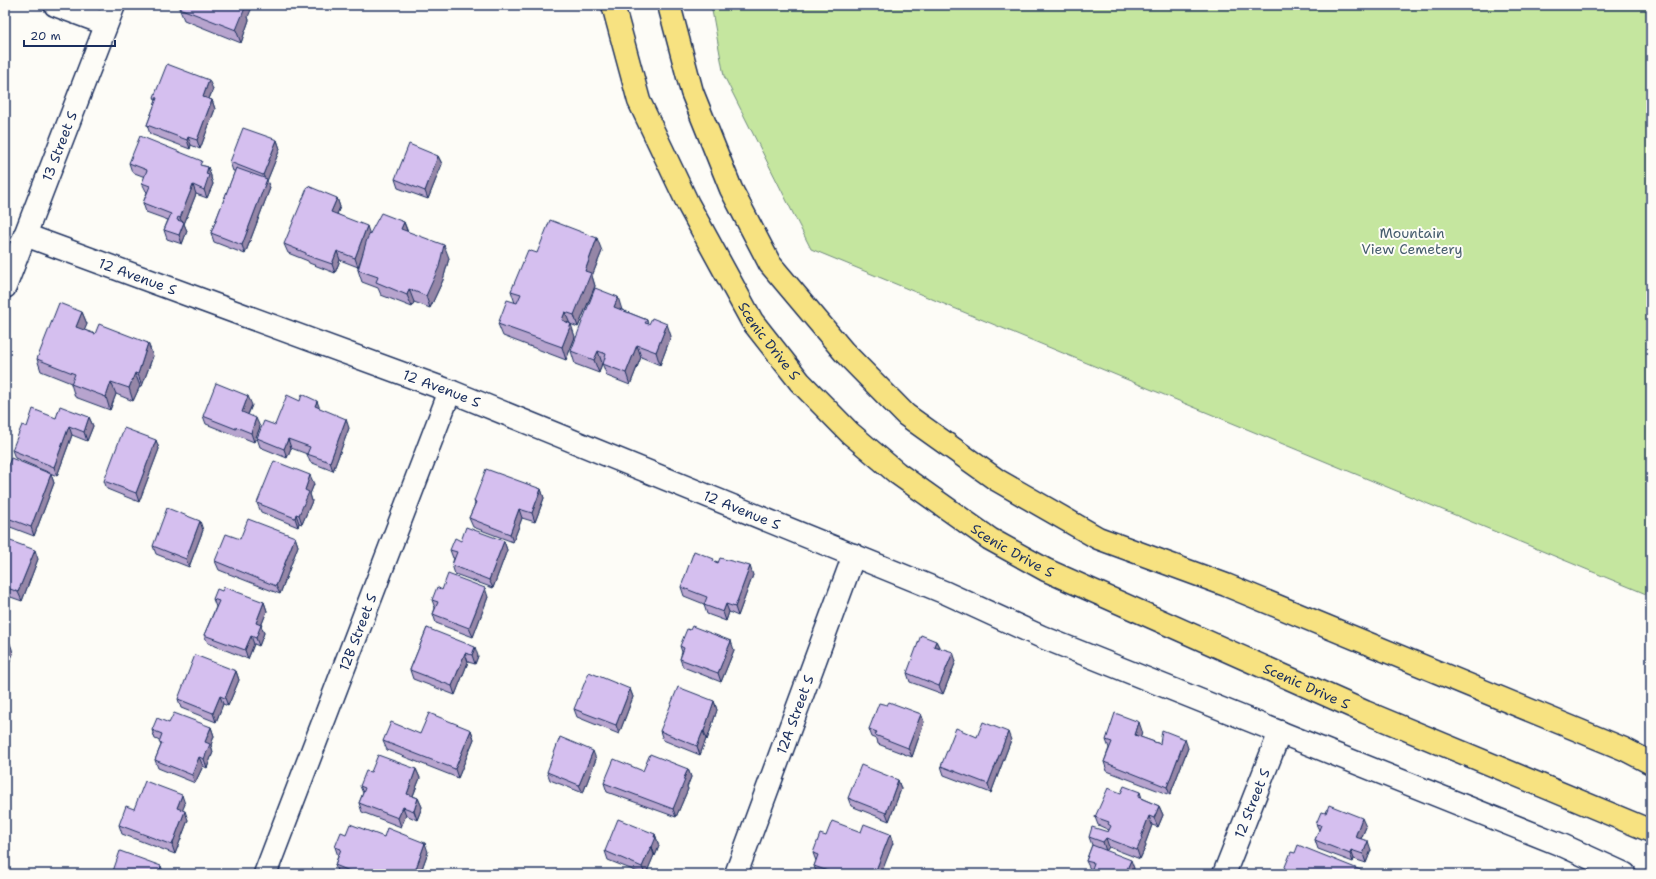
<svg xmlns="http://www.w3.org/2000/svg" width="1656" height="879" viewBox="0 0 1656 879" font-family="'Shantell Sans',sans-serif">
	<rect width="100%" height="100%" fill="#fdfcf7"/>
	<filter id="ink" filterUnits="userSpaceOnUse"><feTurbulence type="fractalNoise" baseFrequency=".025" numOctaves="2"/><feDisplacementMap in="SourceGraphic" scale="8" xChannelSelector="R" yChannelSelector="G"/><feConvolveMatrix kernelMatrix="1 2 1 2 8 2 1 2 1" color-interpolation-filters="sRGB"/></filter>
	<g filter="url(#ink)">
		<polygon fill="#c5e69f" stroke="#708a7e" points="711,5 1651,5 1651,596 811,249 724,76"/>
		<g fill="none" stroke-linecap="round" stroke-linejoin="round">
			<g stroke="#1b2f5e" stroke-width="25">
				<g id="minor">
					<polyline points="55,5 106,24"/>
					<path id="s1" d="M25,235L450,391L946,593L1042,637L1564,846L1625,874"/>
					<path id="s2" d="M265,874L450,391"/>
					<path id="s3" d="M736,874L854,555"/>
					<path id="s4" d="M1224,874L1280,732"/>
				</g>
			</g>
			<g stroke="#1b2f5e" stroke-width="25">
				<g id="tertiary">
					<path id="s5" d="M5,287L114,5"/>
				</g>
			</g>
			<g stroke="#1b2f5e" stroke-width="25">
				<g id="primary">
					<path id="s6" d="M613,5L639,101L688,204L752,321L800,382L850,433L897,473L990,539L1046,570L1365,712L1651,831"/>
					<polyline points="669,5 692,92 731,189 770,264 844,352 906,415 997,480 1098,538 1226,585 1624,749 1651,763"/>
				</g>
			</g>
			<use href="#minor" stroke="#fdfcf7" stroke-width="22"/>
			<use href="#tertiary" stroke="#fdfcf7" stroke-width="22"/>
			<use href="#primary" stroke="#f7e281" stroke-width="22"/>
		</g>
		<g fill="#b7a4ce" stroke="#1b2f5e">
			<polygon points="179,8 248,17 249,20 241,43 184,20"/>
			<polygon points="213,89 209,99 212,100 215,109 200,149 191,145 190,149 150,134 147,125 156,101 154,97"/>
			<polygon points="277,140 280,149 267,181 270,188 245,254 214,242 211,233 235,171 233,171 230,162"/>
			<polygon points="438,156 442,164 428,199 398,188 395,179"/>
			<polygon points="129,163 204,166 208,167 211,176 211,178 213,184 207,198 196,194 184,224 187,231 182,244 167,239 164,230 168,220 146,212 143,203 147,192 146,191 142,183 145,177 132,172"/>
			<polygon points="337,198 340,207 337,214 370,234 404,222 408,232 449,258 443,280 430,308 414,302 412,307 381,295 378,288 362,282 358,270 358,267 340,260 335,273 309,263 308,261 288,253 284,244"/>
			<polygon points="602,251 592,276 595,286 578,327 570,324 575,337 566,360 503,336 498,324 515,303 511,291 537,253"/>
			<polygon points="622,310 647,320 648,324 671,336 660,365 641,357 630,385 607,376 602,363 599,373 575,364 571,351"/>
			<polygon points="82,312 87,324 84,330 95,334 148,343 153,356 142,386 140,386 133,401 116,394 110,410 75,397 71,384 71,383 41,371 37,359"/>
			<polygon points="252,405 248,415 260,427 254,442 239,436 239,437 206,424 203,416"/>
			<polygon points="319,408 349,428 333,471 310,462 307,454 291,448 287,458 260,447 257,438 275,425"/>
			<polygon points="89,417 93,426 87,441 72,435 57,476 15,458 12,450 56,418"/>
			<polygon points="156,440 159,449 139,502 107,489 104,481"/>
			<polygon points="5,473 51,474 54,483 34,536 5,525"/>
			<polygon points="314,484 310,494 312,501 302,524 299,523 298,527 261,512 257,503"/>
			<polygon points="541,489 544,498 535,522 522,518 513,542 473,527 469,518 475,504 474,501"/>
			<polygon points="203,530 189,567 156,554 153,546"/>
			<polygon points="295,537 298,546 280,594 219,570 215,561 240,539"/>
			<polygon points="5,539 38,559 22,601 5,595"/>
			<polygon points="461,541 504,541 507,550 493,588 455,574 452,565 454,558 453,558 450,550"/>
			<polygon points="715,561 753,575 738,616 729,612 726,621 707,614 704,605 704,604 684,596 681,587"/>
			<polygon points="442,590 488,597 473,637 436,623 433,614 435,608 432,600"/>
			<polygon points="213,599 264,602 267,611 261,626 264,633 259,646 254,644 248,659 208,643 204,635 216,607"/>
			<polygon points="427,628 478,656 475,664 468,662 455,695 413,679 410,670"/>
			<polygon points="936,641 939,647 956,661 943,694 910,682 907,673"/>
			<polygon points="680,646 734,650 721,682 683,667 680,659 682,652"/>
			<polygon points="236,671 239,680 228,706 223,704 216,722 181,708 178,699"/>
			<polygon points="630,689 633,697 619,734 577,717 574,709"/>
			<polygon points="714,701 717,710 707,740 706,739 700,755 663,740 660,731"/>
			<polygon points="887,705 921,714 924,722 912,757 878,744 877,739 872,737 869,729"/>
			<polygon points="169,723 211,727 214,736 211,745 213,752 207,768 203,766 195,783 158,768 155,760 161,745 159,742 160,741 155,739 152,730"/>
			<polygon points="471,730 474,739 458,778 387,750 383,741 420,734"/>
			<polygon points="1142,731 1140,737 1160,744 1188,748 1170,795 1107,771 1104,762 1109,748 1106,740"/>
			<polygon points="977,737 1011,740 991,793 944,775 941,766"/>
			<polygon points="596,759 583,793 550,780 547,772"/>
			<polygon points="416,769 420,778 413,796 418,798 422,807 417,820 406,815 401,827 362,812 359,803 363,793 360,786 371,772"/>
			<polygon points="688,769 691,777 687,787 688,789 676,817 607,792 604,783"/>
			<polygon points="898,780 901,789 889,821 851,806 848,798"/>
			<polygon points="1121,793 1143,799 1159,806 1163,815 1158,827 1152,825 1145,844 1146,846 1140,859 1109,847 1106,851 1134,868 1132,874 1090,874 1091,870 1090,869 1086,861 1092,845 1089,837 1108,832 1109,830 1098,825 1095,817"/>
			<polygon points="185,804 182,810 188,820 175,854 122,834 119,825 134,809"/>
			<polygon points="1316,824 1366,827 1361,839 1371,850 1366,863 1354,859 1353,862 1318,849 1315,840 1319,830"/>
			<polygon points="861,832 893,843 881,872 885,874 817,874 814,866 816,861 813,853"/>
			<polygon points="346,834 384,837 428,852 420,874 338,874 335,865 338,856 335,847"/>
			<polygon points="655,834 659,846 655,856 654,855 646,874 643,874 608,860 605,851"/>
		</g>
		<g fill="#9586a7" stroke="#1b2f5e">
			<polygon points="243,5 253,5 248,17 249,20 241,43 236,30"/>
			<polygon points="209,80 213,89 206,106 203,97"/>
			<polygon points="212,100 215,109 200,149 197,140"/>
			<polygon points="188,137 191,145 190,149 187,140"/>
			<polygon points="277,140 280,149 267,181 270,188 245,254 242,245 266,181 263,175"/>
			<polygon points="438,156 442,164 428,199 425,191"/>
			<polygon points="208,167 211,176 211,178 213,184 207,198 204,190 206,174"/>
			<polygon points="193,185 196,194 184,224 187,231 182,244 179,235 183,225 180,218"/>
			<polygon points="337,198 340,207 334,221 331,212"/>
			<polygon points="404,222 408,234 401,229"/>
			<polygon points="367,226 370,235 358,267 355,258"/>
			<polygon points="597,238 602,251 592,276 595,286 578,327 574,315 585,271"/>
			<polygon points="444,245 449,258 443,280 430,308 426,296"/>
			<polygon points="337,251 340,260 335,273 332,264"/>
			<polygon points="409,289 414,302 412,307 407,295"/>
			<polygon points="618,297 622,310 619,320 614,307"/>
			<polygon points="82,312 87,324 81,339 76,327"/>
			<polygon points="565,312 570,324 562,320"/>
			<polygon points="571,324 575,337 566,360 562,347"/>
			<polygon points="667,324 671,336 660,365 656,352"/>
			<polygon points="148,343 153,356 142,386 138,374"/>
			<polygon points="637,345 641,357 630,385 626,373"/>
			<polygon points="598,351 602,363 599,373 594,360"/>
			<polygon points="135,373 140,386 133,401 129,388"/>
			<polygon points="111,382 116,394 110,410 106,397"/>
			<polygon points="248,396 252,405 245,421 242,412"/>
			<polygon points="317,401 320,409 315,406"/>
			<polygon points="89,417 93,426 87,441 84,432"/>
			<polygon points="256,418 260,427 254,442 251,433"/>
			<polygon points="346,419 349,428 333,471 330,462"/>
			<polygon points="69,426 72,435 57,476 54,467"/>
			<polygon points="288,439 291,448 287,458 284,449"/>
			<polygon points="156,440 159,449 139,502 136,493"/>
			<polygon points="51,474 54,483 34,536 31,527"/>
			<polygon points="310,475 314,484 310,494 312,501 302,524 299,515 305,490"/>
			<polygon points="541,489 544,498 535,522 532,513"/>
			<polygon points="519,509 522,518 513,542 510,534"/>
			<polygon points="296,514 299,523 298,527 295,518"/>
			<polygon points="200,521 203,530 189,567 186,559"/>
			<polygon points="295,537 298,546 280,594 276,586"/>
			<polygon points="504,541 507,550 493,588 489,580"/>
			<polygon points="35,550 38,559 22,601 18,592"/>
			<polygon points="750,566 753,575 738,616 735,607"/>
			<polygon points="485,588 488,597 473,637 469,628"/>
			<polygon points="264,602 267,611 261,626 264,633 259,646 256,638 256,623"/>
			<polygon points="726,604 729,612 726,621 723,612"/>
			<polygon points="251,636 254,644 248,659 245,650"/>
			<polygon points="9,641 12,649 13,654 5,674 5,657"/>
			<polygon points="731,641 734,650 721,682 718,673"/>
			<polygon points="936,641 940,649 934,646"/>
			<polygon points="475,647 478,656 475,664 472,655"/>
			<polygon points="953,652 956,661 943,694 939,686"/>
			<polygon points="465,653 468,662 455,695 452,686"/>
			<polygon points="236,671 239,680 228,706 225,698"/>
			<polygon points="630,689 633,697 619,734 616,725"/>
			<polygon points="220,696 223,704 216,722 213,713"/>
			<polygon points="714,701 717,710 707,740 704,731"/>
			<polygon points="921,714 924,722 912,757 908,748"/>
			<polygon points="1139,722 1142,731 1139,744 1135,735"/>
			<polygon points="211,727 214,736 211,745 213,752 207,768 204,759 205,742"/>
			<polygon points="471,730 474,739 458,778 455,769"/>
			<polygon points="703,731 706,739 700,755 697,746"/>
			<polygon points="1008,732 1011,740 991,793 988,784"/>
			<polygon points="1185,739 1188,748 1170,795 1167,787"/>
			<polygon points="593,751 596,759 583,793 579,785"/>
			<polygon points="199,757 203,766 195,783 192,775"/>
			<polygon points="416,769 420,778 410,803 407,794"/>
			<polygon points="688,769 691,777 687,787 688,789 676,817 673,809 683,780"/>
			<polygon points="898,780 901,789 889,821 886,813"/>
			<polygon points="1140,792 1143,801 1138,797"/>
			<polygon points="182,795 185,804 180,817 177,808"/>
			<polygon points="418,798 422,807 417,820 414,811"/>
			<polygon points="1159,806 1163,815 1158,827 1154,818"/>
			<polygon points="403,807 406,815 401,827 398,818"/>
			<polygon points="185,811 188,820 175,854 172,845"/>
			<polygon points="1149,816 1152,825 1145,844 1146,846 1140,859 1137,850 1141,837"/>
			<polygon points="1362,818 1366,827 1358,845 1355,837"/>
			<polygon points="655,834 659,846 655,856 652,847"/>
			<polygon points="890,834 893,843 881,874 876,870"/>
			<polygon points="1106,838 1109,847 1106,851 1103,842"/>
			<polygon points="1368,841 1371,850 1366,863 1363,854"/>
			<polygon points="425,843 428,852 420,874 414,874"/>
			<polygon points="651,846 654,855 646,874 645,874 642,867"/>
			<polygon points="1351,850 1354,859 1353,862 1350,854"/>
			<polygon points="1131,860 1134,868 1132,874 1125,874"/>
			<polygon points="161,866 164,874 158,874"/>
		</g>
		<g fill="#d5bfef" stroke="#1b2f5e">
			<polygon points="180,5 243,5 242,7 245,8 236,30 179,8"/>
			<polygon points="167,64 209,80 203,97 212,100 197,140 188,137 187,140 147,125 157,98 154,97"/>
			<polygon points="243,128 277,140 263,175 230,162"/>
			<polygon points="140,136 202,161 200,165 208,167 206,174 209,175 204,190 193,185 180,218 178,217 177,220 184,222 179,235 164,230 171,214 143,203 150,186 142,183 147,170 129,163"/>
			<polygon points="409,144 438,156 425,191 395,179"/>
			<polygon points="236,168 267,179 242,245 211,233"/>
			<polygon points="308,186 337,198 331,212 367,226 355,258 337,251 332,264 306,255 306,253 284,244"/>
			<polygon points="381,213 404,222 401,229 444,245 439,267 426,296 409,289 407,295 376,282 378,277 358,270 367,239"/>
			<polygon points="550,220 597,238 585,271 591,273 574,315 565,312 562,320 571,324 562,347 498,324 507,300 517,303 521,294 511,291 528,250 537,253"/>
			<polygon points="595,288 618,297 614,307 647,320 645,323 649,324 652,318 667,324 656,352 637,345 626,373 603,364 606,354 598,351 594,360 571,351"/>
			<polygon points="59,303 82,312 76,327 95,334 99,324 148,343 138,374 135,373 129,388 111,382 106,397 71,384 75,374 37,359"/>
			<polygon points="216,383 248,396 242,412 256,418 251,433 236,427 236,429 203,416"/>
			<polygon points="302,394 317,401 315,406 346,419 330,462 307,454 310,447 288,439 284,449 257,438 264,421 275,425 287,395 300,401"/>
			<polygon points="60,406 89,417 84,432 69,426 54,467 12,450 22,425 27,427 33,409 56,418"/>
			<polygon points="124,428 156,440 136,493 104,481"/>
			<polygon points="11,458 51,474 31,527 5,517 5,473"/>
			<polygon points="274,461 310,475 305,490 309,492 299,515 296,514 295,518 257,503"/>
			<polygon points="486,469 541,489 532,513 519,509 510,534 469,518 476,502 474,501"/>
			<polygon points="167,508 200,521 186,559 153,546"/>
			<polygon points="248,519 295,537 276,586 215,561 226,534 240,539"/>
			<polygon points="466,527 504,541 489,580 452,565 457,552 450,550 455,538 461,541"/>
			<polygon points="5,539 35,550 18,592 5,587"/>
			<polygon points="694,551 714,559 713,561 718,563 720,558 750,566 735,607 726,604 723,612 704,605 707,597 681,587"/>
			<polygon points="448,574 485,588 469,628 433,614 438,602 432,600 437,587 442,590"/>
			<polygon points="224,587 264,602 256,623 261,625 256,638 251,636 245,650 204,635 219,601 213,599 217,589 222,591"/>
			<polygon points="692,626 731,641 718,673 680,659 684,648 680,646 687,629 690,630"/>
			<polygon points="427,628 475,647 472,655 465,653 452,686 410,670"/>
			<polygon points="921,635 936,641 934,646 953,652 939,686 907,673"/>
			<polygon points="5,637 7,638 9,641 10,645 5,657"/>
			<polygon points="195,655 236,671 225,698 220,696 213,713 178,699"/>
			<polygon points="589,672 630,689 616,725 574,709"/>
			<polygon points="678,687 714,701 704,731 703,731 697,746 660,731"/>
			<polygon points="889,702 921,714 908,748 875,735 877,732 869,729 879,703 887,705"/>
			<polygon points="174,713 211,727 205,742 210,744 204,759 199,757 192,775 155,760 162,743 159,742 162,734 152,730 157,718 169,723"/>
			<polygon points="429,713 471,730 455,769 383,741 391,722 420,734"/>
			<polygon points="1115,713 1139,722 1135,735 1160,744 1162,730 1185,739 1167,787 1104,762 1112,742 1106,740"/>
			<polygon points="983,722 1008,732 988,784 941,766 956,728 977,737"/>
			<polygon points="560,737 593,751 579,785 547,772"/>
			<polygon points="650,754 688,769 683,780 685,780 673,809 604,783 614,759 643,771"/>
			<polygon points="378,755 416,769 407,794 418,798 414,811 403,807 398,818 359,803 365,788 360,786 366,771 371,772"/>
			<polygon points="861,765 898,780 886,813 848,798"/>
			<polygon points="145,781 182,795 177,808 185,811 172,845 119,825 126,806 134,809"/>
			<polygon points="1124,786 1140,792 1138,797 1159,806 1154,818 1149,816 1141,837 1142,838 1137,850 1106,838 1103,842 1089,837 1092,827 1108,832 1111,826 1108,824 1109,822 1095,817 1108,788 1121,793"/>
			<polygon points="1329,805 1362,818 1355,837 1368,841 1363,854 1351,850 1350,854 1315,840 1321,825 1316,824 1321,812 1326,813"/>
			<polygon points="618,819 655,834 654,837 656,837 652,847 651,846 642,867 605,851"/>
			<polygon points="832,821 861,832 864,824 890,834 876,870 885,874 836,874 814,866 818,855 813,853 820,834 826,836"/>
			<polygon points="350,824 384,837 387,828 425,843 414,874 395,874 388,871 387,874 357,874 335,865 341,849 335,847 341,832 346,834"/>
			<polygon points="1092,845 1131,860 1125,874 1090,874 1094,863 1086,861"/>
			<polygon points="1298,845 1368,873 1367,874 1282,874 1291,852 1295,853"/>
			<polygon points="120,851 161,866 158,874 112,874"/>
		</g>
	</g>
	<g text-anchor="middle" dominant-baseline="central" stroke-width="4" stroke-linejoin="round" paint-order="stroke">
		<g font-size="14" fill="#1b2f5e" stroke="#fdfcf7">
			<text stroke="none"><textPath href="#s5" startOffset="151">13 Street S</textPath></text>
			<text stroke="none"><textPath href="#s1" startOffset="120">12 Avenue S</textPath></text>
			<text stroke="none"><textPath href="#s6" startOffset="373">Scenic Drive S</textPath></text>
			<text stroke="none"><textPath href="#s1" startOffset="444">12 Avenue S</textPath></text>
			<text stroke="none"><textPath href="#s1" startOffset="768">12 Avenue S</textPath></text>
			<text stroke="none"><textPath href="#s6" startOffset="697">Scenic Drive S</textPath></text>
			<text stroke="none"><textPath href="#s2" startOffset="259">12B Street S</textPath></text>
			<text stroke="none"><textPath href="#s6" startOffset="1021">Scenic Drive S</textPath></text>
			<text stroke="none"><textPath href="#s3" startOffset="170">12A Street S</textPath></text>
			<text stroke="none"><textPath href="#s4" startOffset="76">12 Street S</textPath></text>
		</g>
		<g font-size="14" fill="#465d6e" stroke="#fdfcf7">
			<text x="1412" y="233">Mountain<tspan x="1412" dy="16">View Cemetery</tspan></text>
		</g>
	</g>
	<rect width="1656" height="879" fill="none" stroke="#fdfcf7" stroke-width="20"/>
	<rect x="10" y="10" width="1636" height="859" fill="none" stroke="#1b2f5e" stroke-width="1.5" filter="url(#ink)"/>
	<path d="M24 40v6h91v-6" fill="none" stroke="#1b2f5e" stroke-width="2"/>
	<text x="30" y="40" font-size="12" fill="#1b2f5e" stroke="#fdfcf7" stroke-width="3" paint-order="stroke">20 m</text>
</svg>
